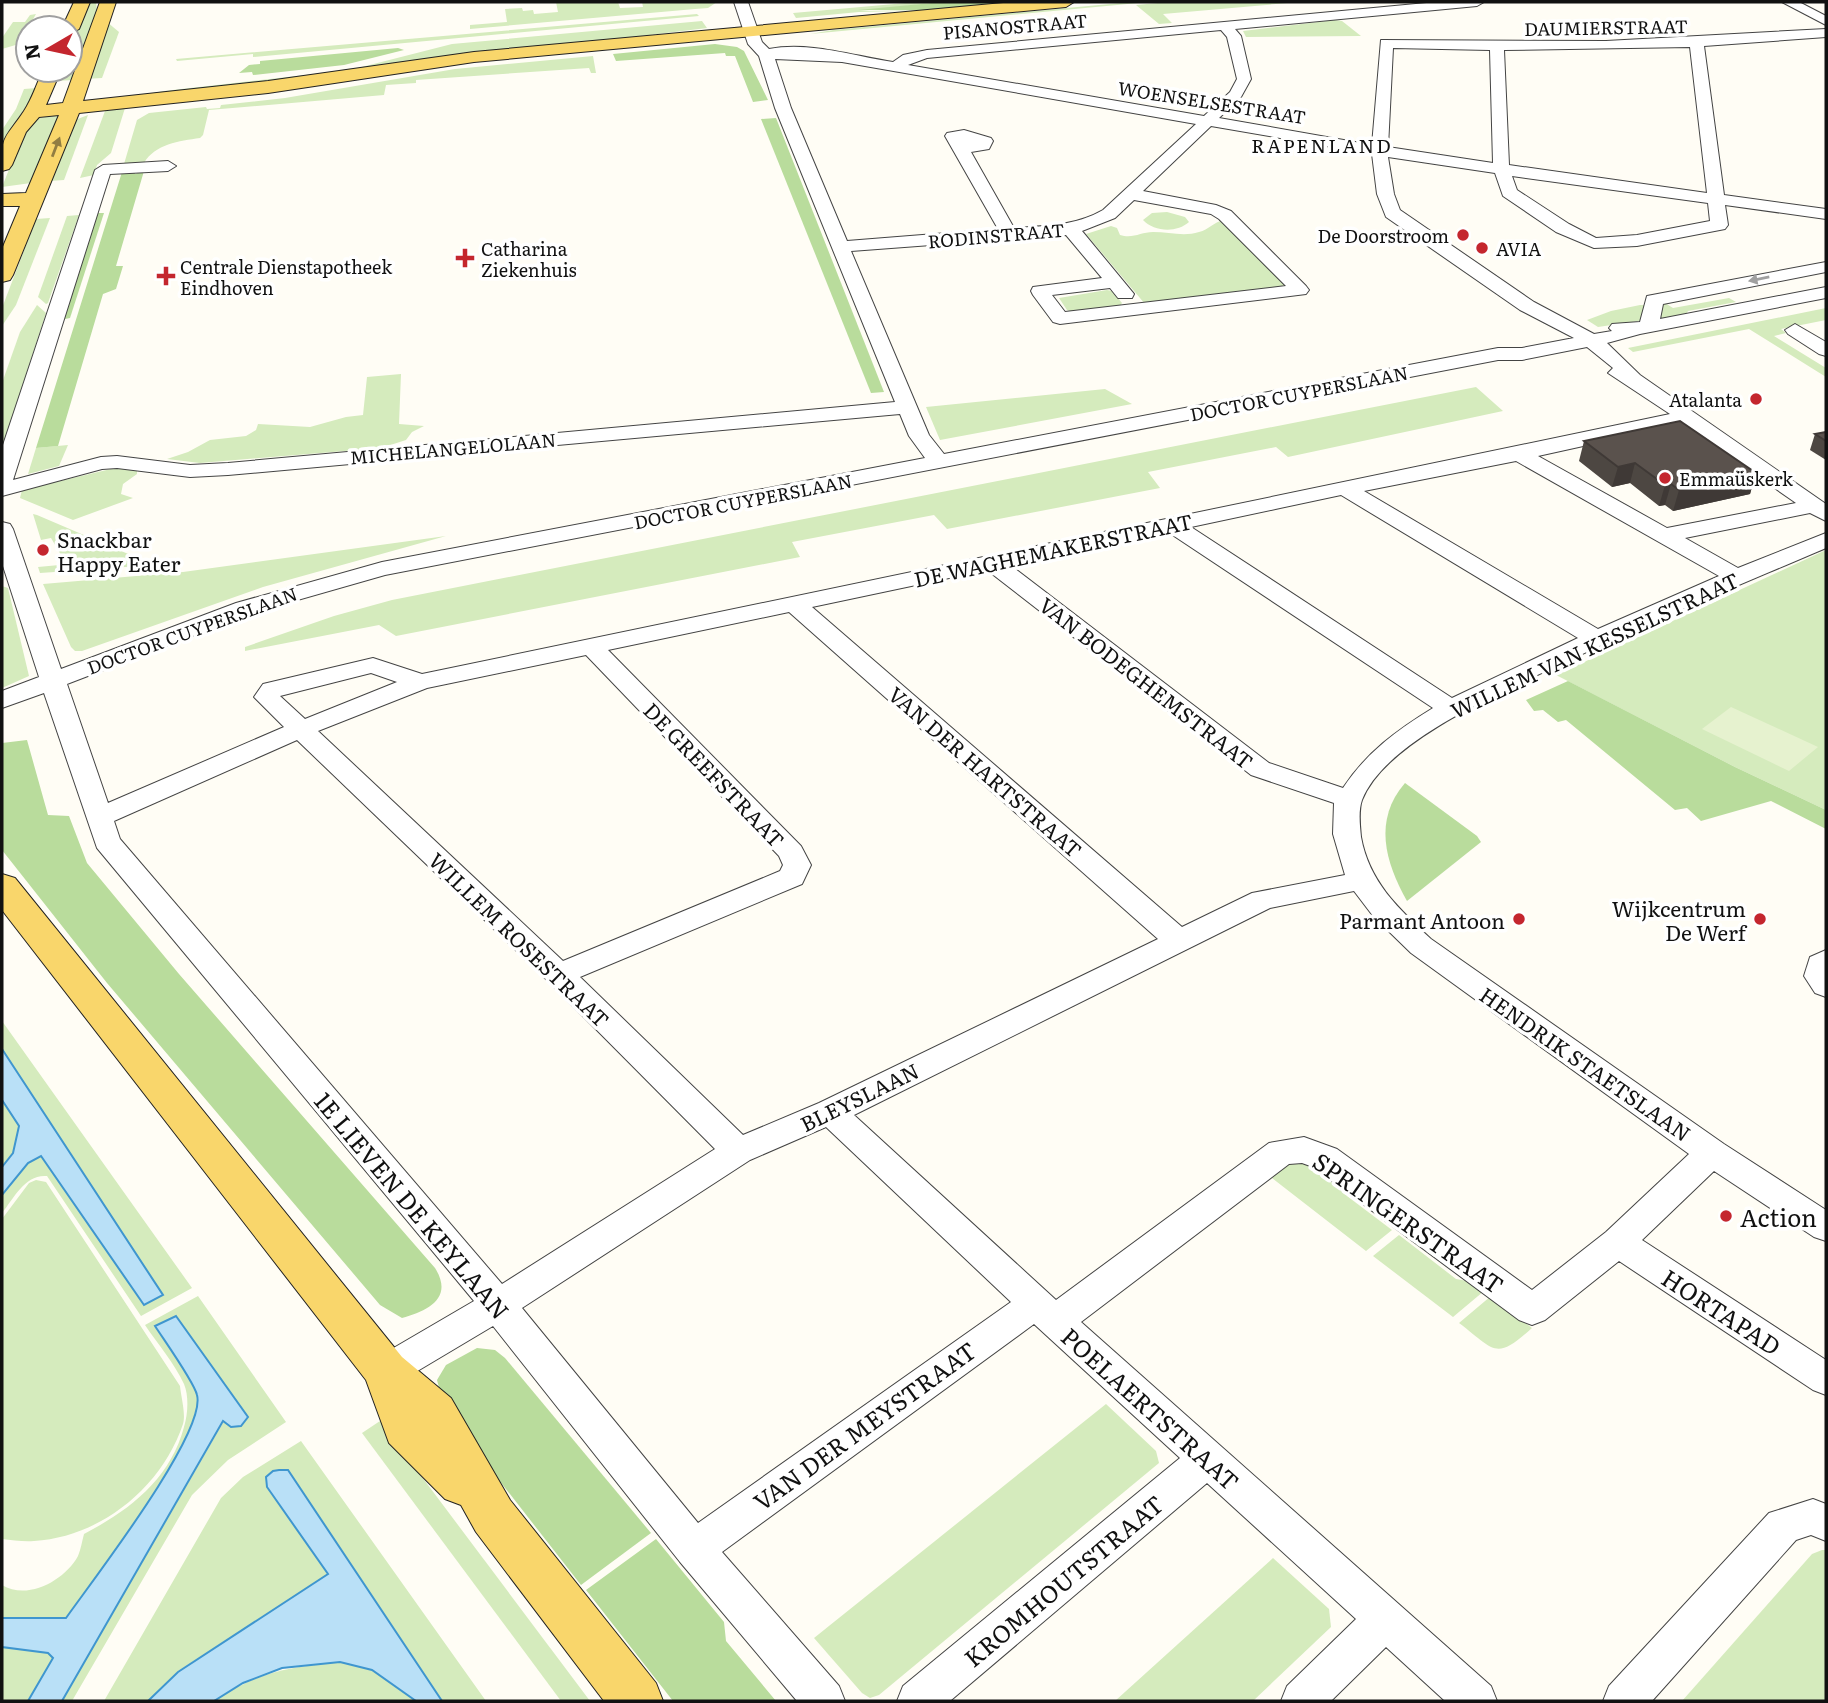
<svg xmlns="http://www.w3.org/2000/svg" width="1828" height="1703" viewBox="0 0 1828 1703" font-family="Literata,serif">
	<rect width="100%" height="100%" fill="#fffdf5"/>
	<g fill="#d5ebbd">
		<polygon points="88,2 96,2 98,19 75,80 54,81 58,70 70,70 70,43"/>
		<polygon points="556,2 618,2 620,8 643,7 642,2 717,2 708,8 695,9 470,29 470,25 507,22 505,9 522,8 523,11 533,10 534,14 558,12"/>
		<polygon points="917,2 942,2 860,11 942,10 859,12 796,18 793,13"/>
		<polygon points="1131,2 1149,2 810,34 833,30"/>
		<polygon points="1168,2 1299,2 1163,14 1172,23 1159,24 1136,5"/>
		<polygon points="36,14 19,44 2,49 2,38 13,22 25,22 30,15"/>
		<polygon points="697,14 699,16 253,57 253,54 177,61 176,59"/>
		<polygon points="1335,20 1342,21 1361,36 1246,37 1243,31"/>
		<polygon points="702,21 707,28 147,96 147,94 164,91 350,70 452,44"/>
		<polygon points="107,22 119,32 102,78 85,79"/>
		<path d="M593,56L596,73H591L589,68L416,80V83L386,85L384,95L209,110L203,135L200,138C179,141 155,144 144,163L124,164L137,120L149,113L206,107L207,109L220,108L221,105L285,98L455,69Z"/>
		<path d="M37,88C26,109 11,126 2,148V130L16,109L24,89Z"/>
		<polygon points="125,108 111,153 97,165 94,175 80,178 105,111"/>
		<polygon points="61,115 31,183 2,187 26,127 37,118"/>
		<polygon points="88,115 64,180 50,181 75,120"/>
		<path d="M1167,212L1185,217L1189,222C1177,233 1154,232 1143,220L1152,213Z"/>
		<polygon points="79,215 48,303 46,304 38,297 67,216"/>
		<polygon points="50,218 16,305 2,326 2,308 36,219"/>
		<path d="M1224,220L1290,287L1145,304L1086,234L1111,226L1117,228L1120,235C1133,239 1141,232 1153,232C1169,232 1184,237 1199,232C1209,230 1213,222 1224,220Z"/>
		<polygon points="1107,290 1112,291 1122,303 1120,306 1072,312 1067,310 1059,298"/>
		<polygon points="1729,298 1736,302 1688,311 1685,316 1657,320 1660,304 1665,303 1673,308"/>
		<polygon points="37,305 46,313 2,448 2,383 20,332"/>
		<polygon points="1640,305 1647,305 1643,319 1639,321 1598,327 1587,320 1611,311"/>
		<polygon points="1826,308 1826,320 1781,329 1786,333 1774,336 1826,368 1826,377 1749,329 1633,352 1628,348"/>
		<polygon points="401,374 399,424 424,426 412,432 406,440 381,448 200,463 167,459 188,452 210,440 246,436 256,430 258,424 310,427 346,417 363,415 367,377"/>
		<polygon points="1476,387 1503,411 1288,457 1276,447 1148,472 1160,488 947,529 934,515 792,542 800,557 396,636 379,625 245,651 245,647 334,616 392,600"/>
		<polygon points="1105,389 1132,404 940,440 926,407"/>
		<polygon points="68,445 59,466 28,474 36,448"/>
		<polygon points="115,468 137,471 137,474 123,484 121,494 133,498 73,520 20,498 22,490"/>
		<polygon points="33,514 37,515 154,565 40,573 38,567 70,564 67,554 61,555 51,538 41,540"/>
		<polygon points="446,536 263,587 82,651 75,651 71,647 43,584 183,572"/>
		<polygon points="1826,550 1826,810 1735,767 1556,675"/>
		<polygon points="2,586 8,588 29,676 2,688"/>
		<path d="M2,1021L192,1288L141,1316L47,1176C25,1174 14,1198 2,1213V1195L28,1163L41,1156L144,1305L162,1295L2,1049Z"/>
		<polygon points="2,1100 19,1126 13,1153 2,1167"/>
		<polygon points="1306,1161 1338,1182 1343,1193 1392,1230 1366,1251 1268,1175 1282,1164"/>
		<path d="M36,1180L46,1182L180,1386C181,1397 186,1414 183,1424C162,1487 101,1537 34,1541C24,1542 12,1540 2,1539V1219L29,1183Z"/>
		<polygon points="1399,1235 1456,1279 1473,1282 1484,1291 1453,1317 1373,1256"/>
		<path d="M198,1296L286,1422L228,1460L192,1495L72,1701H62L224,1421L232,1427L241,1426L248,1418L176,1316L155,1327C165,1342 194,1381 197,1395C206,1435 93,1581 66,1619L2,1618V1585C28,1601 65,1580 78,1556C81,1549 82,1541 84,1534C130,1510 170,1479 184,1427C188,1414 189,1396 184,1384C175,1364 157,1343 145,1325Z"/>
		<path d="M1491,1296L1532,1328C1495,1361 1496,1351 1459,1323Z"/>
		<polygon points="1106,1404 1156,1451 1159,1463 879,1695 870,1698 862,1693 814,1638"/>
		<polygon points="380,1421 590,1701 561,1701 362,1433"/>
		<polygon points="301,1441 486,1701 442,1701 288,1471 267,1487 329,1574 178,1671 148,1701 104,1701 221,1498 243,1477"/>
		<polygon points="1822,1550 1826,1550 1826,1701 1682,1701 1812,1554"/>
		<polygon points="1273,1558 1329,1609 1331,1627 1253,1701 1115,1701"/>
		<polygon points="2,1647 49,1653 53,1659 28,1701 2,1701"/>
		<path d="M340,1662L372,1670L416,1701H214C261,1671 285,1668 340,1662Z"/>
	</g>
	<g fill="#b9dc9c">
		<polygon points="942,2 1010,2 1010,4 942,10 858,10"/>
		<polygon points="715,44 737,47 744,51 768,100 753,102 735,56 726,56 725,53 616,61 613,54"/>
		<polygon points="398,48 404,50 344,65 253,75 252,72 239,73 249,65 260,64 260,61"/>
		<polygon points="776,118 884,392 871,393 761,119"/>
		<polygon points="135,171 135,174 144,171 116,266 123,266 116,289 103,294 58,446 36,448 122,172"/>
		<polygon points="96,213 104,213 70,318 65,319 65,308"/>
		<polygon points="1568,681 1735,767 1826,810 1826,829 1771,801 1701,821 1687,808 1675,810 1566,720 1558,722 1543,710 1534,711 1526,700"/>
		<path d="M27,740L48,815L69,816L87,863L179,974L435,1268C454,1298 428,1311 402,1318L380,1305L107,983L2,850V743Z"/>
		<path d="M1405,783L1477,836L1481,842L1407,901C1385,862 1373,820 1405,783Z"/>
		<polygon points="477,1348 495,1350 505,1358 651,1533 581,1585 445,1411 437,1380 446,1365"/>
		<polygon points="656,1539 724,1622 726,1641 776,1701 673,1701 586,1590"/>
	</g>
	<polygon fill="#e6f2cf" points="1731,707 1818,747 1789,771 1702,729"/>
	<g fill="#b9e0f7" stroke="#3f96cf" stroke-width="2">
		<polygon points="2,1049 163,1295 144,1305 41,1156 28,1163 2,1195 2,1167 13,1153 19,1126 2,1100"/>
		<path d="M176,1316L248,1417L241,1426L231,1427L223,1421L62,1701H28L53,1658L48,1653L2,1647V1618H66C92,1581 207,1433 197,1395C194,1382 164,1340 155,1326Z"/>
		<polygon points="279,1470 288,1470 442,1701 416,1701 372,1670 340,1662 282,1668 243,1683 214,1701 148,1701 178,1672 328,1574 267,1487 266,1477 273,1471"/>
	</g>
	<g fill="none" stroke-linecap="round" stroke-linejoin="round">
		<g stroke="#444" stroke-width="2">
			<g id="minor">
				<path d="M734,2H748L762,42L769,49C809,41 853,56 893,62L903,55L927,50L1437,2H1484L1477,6L1235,29L1241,36L1251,79L1241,97L1219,118L1372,145L1381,40L1606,41L1826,29V37L1704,46L1724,195L1826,209V219L1725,205L1728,225L1725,229L1637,246L1594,248L1556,232L1503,196L1495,173L1388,157L1394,194L1400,210L1534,302L1594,334L1612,331L1609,328L1612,324L1640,322L1647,296L1826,262V272L1663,304L1660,319L1826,287V298L1640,334L1607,343L1640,375L1826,504V521L1810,513L1685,538L1738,568L1826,533V548C1742,584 1657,619 1574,658C1516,686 1386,738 1362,800C1358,811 1360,826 1361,837C1369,882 1399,909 1431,939L1724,1144L1826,1210V1241L1814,1237L1714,1171L1642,1240L1826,1360V1395L1813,1390L1619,1261L1545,1320L1532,1325L1519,1320L1313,1167L1302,1163L1289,1164L1081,1322L1491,1686L1497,1701H1445L1386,1647L1331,1701H1281L1287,1686L1356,1619L1207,1483L950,1701H897L903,1686L1180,1458L1034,1324L722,1552L839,1686L845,1701H797L680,1562L493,1326L399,1382L386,1387L373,1382L368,1371L373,1360L474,1301L97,848L44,693L2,708V691L39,677L2,563V522L10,524L13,529L61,669L236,603L382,562L925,458L909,436L900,414L228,475L190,477L117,468L102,469L2,496V448L95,170L103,165L168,161L176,166L168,171L110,174L13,480L101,457L117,456L190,465L228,463L895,402L775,108L759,56L748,44ZM1221,30L1227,37L1237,79L1230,92L1204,116L908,65L927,58ZM1690,47L1707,193L1509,165L1504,50ZM1393,48L1490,50L1493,163L1388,147ZM775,59L842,62L1196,124L1103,210C1075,226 1045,226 1014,228L971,152L989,149L993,141L991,138L964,130L947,133L945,136L998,229L847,241L791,108ZM1211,126L1372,154L1377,194L1386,217L1520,310L1574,338L1522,348H1498L944,454L929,435L851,251L1066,235L1102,278L1033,287L1031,291L1033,295L1053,322L1060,324L1306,294L1309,290L1306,286L1231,211L1216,205L1143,191ZM1512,176L1708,203L1710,221L1637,235L1596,238L1569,224L1517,190ZM1134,200L1211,214L1219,219L1286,286L1065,312L1052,295L1110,288L1118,298H1132L1134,294L1082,231L1115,218ZM1587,347L1613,368L1608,373L1670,414L422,674L373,658L263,684L254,697L284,727L108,803L67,684L252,613L385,575L1498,360H1522ZM1683,424L1796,503L1667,528L1538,456ZM1516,461L1719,576L1598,629L1364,491ZM1341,495L1578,638L1452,698L1191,527ZM1168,532L1433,708C1397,730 1366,753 1343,788L1269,763L1010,565ZM987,570L1251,775L1334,803L1333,834L1345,875L1252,893L1182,927L812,607ZM789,612L1158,939L819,1103L743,1135L580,977L802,884L811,865L801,846L608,650ZM586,655L779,856L783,865L780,871L563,961L318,731L427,688ZM371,673L397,682L305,719L280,696ZM297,740L548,981L715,1149L502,1284L120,839L114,821ZM1354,891L1373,916L1411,953L1689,1154L1606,1232L1532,1290L1337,1149L1304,1137L1269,1143L1056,1300L854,1115L1270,908ZM826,1127L1011,1302L698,1523L522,1308L750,1160Z"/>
				<polygon points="1782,2 1799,2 1826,16 1826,25"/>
				<polygon points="1795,324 1826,342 1826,356 1819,354 1788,334 1785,330"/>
				<polygon points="1826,950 1826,997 1815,993 1804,976 1810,957"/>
				<polygon points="1813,1499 1826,1504 1826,1541 1811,1535 1796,1540 1652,1701 1603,1701 1609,1686 1769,1513"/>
			</g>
		</g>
		<g stroke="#222" stroke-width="2">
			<g id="major">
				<polygon points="74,2 90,2 79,29 70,34 70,28 62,28"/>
				<path d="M100,2H116L83,101L268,81L474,52L1014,2H1074L1066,7L474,62L268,93L79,113L13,275L10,280L2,282V249L20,206H2V194L26,193L59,115L39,117L26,132L12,165L9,169L2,171C0,135 6,138 24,111C32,99 37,83 43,70H61L46,105L63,103Z"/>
				<polygon points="2,874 15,878 402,1357 451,1398 510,1500 656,1683 663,1701 604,1701 476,1532 461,1505 445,1499 389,1443 366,1380 2,910"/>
			</g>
		</g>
		<use href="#minor" fill="#fff" fill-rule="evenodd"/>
		<use href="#major" fill="#f9d66b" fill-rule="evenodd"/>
	</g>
	<g fill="#4d4742">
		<polygon points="1826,432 1826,460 1810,450 1815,434"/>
		<polygon points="1584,441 1756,473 1750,494 1673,511 1665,505 1659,506 1630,483 1612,487 1579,461"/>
	</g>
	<g fill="#3f3936">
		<polygon points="1635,463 1630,483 1612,487 1618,467"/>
		<polygon points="1756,473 1750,494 1673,511 1679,490"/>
		<polygon points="1671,484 1665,505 1659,506 1665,485"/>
	</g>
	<g fill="#5a524d" stroke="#3f3936" stroke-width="2">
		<polygon points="1680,421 1756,473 1679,490 1671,484 1665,485 1635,463 1618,467 1584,441"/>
		<polygon points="1826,432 1826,441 1815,434"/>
	</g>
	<defs><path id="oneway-solid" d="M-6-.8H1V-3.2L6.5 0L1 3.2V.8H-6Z" transform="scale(1.75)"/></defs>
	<use fill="#917d42" href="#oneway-solid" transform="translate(56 147) rotate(-69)"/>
	<use fill="#a0a0a0" href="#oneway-solid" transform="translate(1759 279) rotate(169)"/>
	<g fill="#c4262e" stroke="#fff" stroke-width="2.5">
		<circle cx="1463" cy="235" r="7"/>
		<circle cx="1482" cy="248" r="7"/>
		<path d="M461.5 247.5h7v7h7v7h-7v7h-7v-7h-7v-7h7z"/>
		<path d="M162.5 265.5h7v7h7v7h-7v7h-7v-7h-7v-7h7z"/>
		<circle cx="1756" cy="399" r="7"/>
		<circle cx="1665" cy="478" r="7"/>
		<circle cx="43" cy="550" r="7"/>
		<circle cx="1519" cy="919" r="7"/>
		<circle cx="1760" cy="919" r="7"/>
		<circle cx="1726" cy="1216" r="7"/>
	</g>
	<g text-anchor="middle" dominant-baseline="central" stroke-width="7" stroke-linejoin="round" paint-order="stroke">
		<g font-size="18" fill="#111" stroke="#fff">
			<text transform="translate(1015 26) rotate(-5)">PISANOSTRAAT</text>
			<text transform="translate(1606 27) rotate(-1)">DAUMIERSTRAAT</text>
			<text transform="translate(1212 102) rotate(9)">WOENSELSESTRAAT</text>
			<text transform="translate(996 235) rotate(-5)">RODINSTRAAT</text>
			<text transform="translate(1299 393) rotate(-11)">DOCTOR CUYPERSLAAN</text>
			<text transform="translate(453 448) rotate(-5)">MICHELANGELOLAAN</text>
			<text transform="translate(743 501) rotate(-11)">DOCTOR CUYPERSLAAN</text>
			<text transform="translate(192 630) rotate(-20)">DOCTOR CUYPERSLAAN</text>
		</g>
		<g font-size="18" fill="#111" stroke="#fff" text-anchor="start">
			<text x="1449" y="235" text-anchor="end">De Doorstroom</text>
			<text x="481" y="248">Catharina<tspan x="481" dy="21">Ziekenhuis</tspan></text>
			<text x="1496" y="248">AVIA</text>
			<text x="180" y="266">Centrale Dienstapotheek<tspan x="180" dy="21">Eindhoven</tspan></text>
			<text x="1742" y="399" text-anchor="end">Atalanta</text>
			<text x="1679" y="478">Emmaüskerk</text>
		</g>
		<g font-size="19" letter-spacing="2" fill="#111" stroke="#fff">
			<text x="1322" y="145">RAPENLAND</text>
		</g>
		<g font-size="21" fill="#111" stroke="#fff" text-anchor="end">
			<text x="57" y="538" text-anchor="start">Snackbar<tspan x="57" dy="24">Happy Eater</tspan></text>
			<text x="1746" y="907">Wijkcentrum<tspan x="1746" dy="24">De Werf</tspan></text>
			<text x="1505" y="919">Parmant Antoon</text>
		</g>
		<g font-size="21" fill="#111" stroke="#fff">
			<text transform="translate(1053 549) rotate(-12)">DE WAGHEMAKERSTRAAT</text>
			<text transform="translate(1594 644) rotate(-25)">WILLEM VAN KESSELSTRAAT</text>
			<text transform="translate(1147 682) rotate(38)">VAN BODEGHEMSTRAAT</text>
			<text transform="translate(986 771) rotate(41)">VAN DER HARTSTRAAT</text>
			<text transform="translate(715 774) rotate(46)">DE GREEFSTRAAT</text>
			<text transform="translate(520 939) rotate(44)">WILLEM ROSESTRAAT</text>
			<text transform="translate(1586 1063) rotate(35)">HENDRIK STAETSLAAN</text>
			<text transform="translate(859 1096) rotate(-26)">BLEYSLAAN</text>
		</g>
		<g font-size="24" fill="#111" stroke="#fff">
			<text transform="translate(413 1205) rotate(50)">1E LIEVEN DE KEYLAAN</text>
			<text transform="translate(1409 1222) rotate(35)">SPRINGERSTRAAT</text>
			<text transform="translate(1722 1311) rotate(33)">HORTAPAD</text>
			<text transform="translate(1151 1408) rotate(42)">POELAERTSTRAAT</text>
			<text transform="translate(864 1425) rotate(-36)">VAN DER MEYSTRAAT</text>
			<text transform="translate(1063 1580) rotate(-40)">KROMHOUTSTRAAT</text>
		</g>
		<g font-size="24" fill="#111" stroke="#fff" text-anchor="start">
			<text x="1740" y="1216">Action</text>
		</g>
	</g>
	<rect width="1828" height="1703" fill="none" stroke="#111111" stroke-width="7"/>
	<g transform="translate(49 49) rotate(261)"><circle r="33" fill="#ffffff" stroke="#a0a0a0" stroke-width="2"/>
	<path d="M0-5L12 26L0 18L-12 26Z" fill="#c4262e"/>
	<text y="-10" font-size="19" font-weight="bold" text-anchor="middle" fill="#111111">N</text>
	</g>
</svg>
